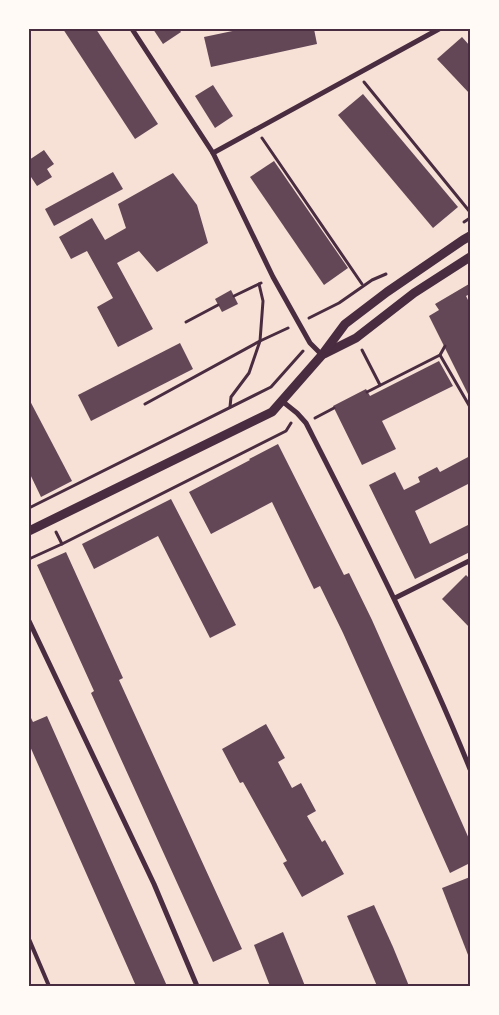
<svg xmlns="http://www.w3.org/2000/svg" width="499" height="1015" viewBox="0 0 499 1015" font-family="'Exo 2',sans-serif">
	<rect width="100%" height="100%" fill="#f7e1d7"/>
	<g fill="#644757">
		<polygon points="63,29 96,29 158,124 135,139"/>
		<polygon points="153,29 179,29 181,32 163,44"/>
		<polygon points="242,29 314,29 317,44 211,67 204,37"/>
		<polygon points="462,37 470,46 470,94 437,59"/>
		<polygon points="213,85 233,116 215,128 195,96"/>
		<polygon points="363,94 458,207 433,228 338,115"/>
		<polygon points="44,150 54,164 47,169 52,177 37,186 29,174 29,160"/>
		<polygon points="274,161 348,268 324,285 250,177"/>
		<polygon points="113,172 123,189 54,226 45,209"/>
		<polygon points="173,173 197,205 208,243 157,272 139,251 117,263 153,329 118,347 97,307 113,298 87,251 71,259 59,237 92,218 105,240 126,228 118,204"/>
		<polygon points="469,284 470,287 470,294 466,296 470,304 470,398 429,316 439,310 435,304"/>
		<polygon points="231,290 238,304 222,312 215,299"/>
		<polygon points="180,343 193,369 91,421 78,395"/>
		<polygon points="439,361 453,386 382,421 396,449 362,465 333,406 366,389 370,396"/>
		<polygon points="29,399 72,481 41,497 29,472"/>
		<polygon points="278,444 344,575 349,573 372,620 470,841 470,863 450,873 343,633 320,586 314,589 272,502 211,534 189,492 250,460 249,459"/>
		<polygon points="470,456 470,483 415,511 430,544 470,524 470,552 415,579 369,485 395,472 404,490 420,482 418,477 437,467 440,472"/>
		<polygon points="171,499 236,625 210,638 158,536 94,569 82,544"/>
		<polygon points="66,552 123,678 119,680 242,949 213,962 91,693 94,691 37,565"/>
		<polygon points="466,575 470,579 470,628 442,599"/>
		<polygon points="29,714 33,722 47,716 167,986 136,986 29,744"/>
		<polygon points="266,724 285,758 278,762 292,788 301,783 316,811 307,816 322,842 325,840 344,874 302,897 283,863 287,861 243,782 240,783 222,749"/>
		<polygon points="470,877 470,960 442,888"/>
		<polygon points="374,905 393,947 409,986 377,986 347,916"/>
		<polygon points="283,932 301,976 305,986 270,986 254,945"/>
	</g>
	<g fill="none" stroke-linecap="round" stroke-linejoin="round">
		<g stroke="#4a2c40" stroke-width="3">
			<polyline points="469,29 470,30"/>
			<polyline points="364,82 470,212"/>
			<polyline points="262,138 362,284"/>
			<polyline points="464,222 470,218"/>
			<polyline points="234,296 261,283"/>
			<polyline points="309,318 339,303 372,280 386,274"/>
			<polyline points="186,322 218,305"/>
			<polyline points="362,350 380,385"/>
			<polyline points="440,355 470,407"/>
			<polyline points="367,392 440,355 445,346"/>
			<polyline points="145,404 260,341 288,328"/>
			<polyline points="230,407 231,397 249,373 260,341 263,301 259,284"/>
			<polyline points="315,418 334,408"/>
			<polyline points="29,508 271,387 303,351"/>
			<polyline points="56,532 62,544"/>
			<polyline points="29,559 62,544 286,431 291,423"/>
		</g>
		<polyline stroke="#4a2c40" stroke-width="4" points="29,939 49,986"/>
		<g stroke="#4a2c40" stroke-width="5">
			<polyline points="132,29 213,153 273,277 310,343 322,355"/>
			<polyline points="213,153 439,29"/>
			<path d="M282,401L297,413L306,423C364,537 422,650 470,769"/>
			<polyline points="395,598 469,561 470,563"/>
			<polyline points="29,621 154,884 197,986"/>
		</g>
		<g stroke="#4a2c40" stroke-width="9">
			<polyline points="324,354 356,338 414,293 470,257"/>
			<polyline points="29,531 272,412 322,355 345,324 387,292 463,240 470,236"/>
		</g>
	</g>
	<rect width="499" height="1015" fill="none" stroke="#fffaf5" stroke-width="60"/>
	<rect x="30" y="30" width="439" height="955" fill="none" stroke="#4a2c40" stroke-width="2"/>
</svg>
